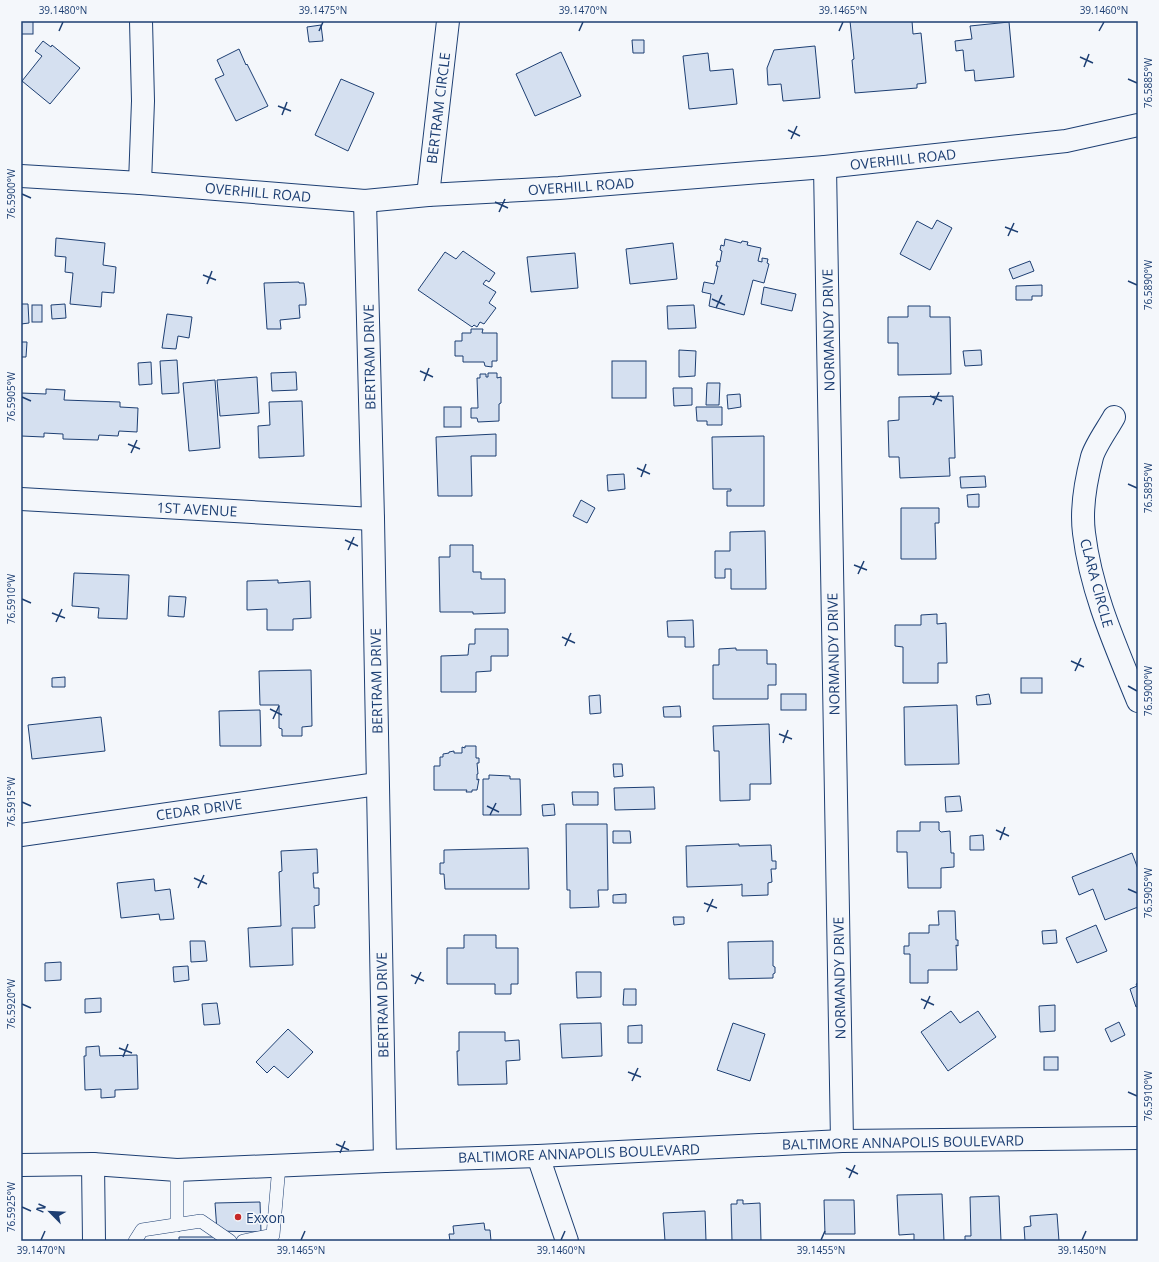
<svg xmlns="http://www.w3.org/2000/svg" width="1159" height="1262" viewBox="0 0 1159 1262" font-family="'Open Sans',sans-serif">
	<rect width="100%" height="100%" fill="#f4f7fb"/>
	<g fill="#d5e0f0" stroke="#1d3f73">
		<rect x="21" y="21" width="12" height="13"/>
		<polygon points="850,21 912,21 913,34 921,33 926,83 917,84 917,88 855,93 852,60 854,59"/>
		<polygon points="1009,22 1014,77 975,81 974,70 965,71 963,50 956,51 955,41 972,39 970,26"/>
		<polygon points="321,25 323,41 309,42 307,27"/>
		<polygon points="632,40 644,40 644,53 633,53"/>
		<polygon points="43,41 51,47 52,45 80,68 50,104 22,81 42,56 35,51"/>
		<polygon points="815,46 820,98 783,101 781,84 768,85 767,68 774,50"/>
		<polygon points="239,49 246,65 247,64 268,106 236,121 215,79 224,75 217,60"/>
		<polygon points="561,52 581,96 535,116 516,74"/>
		<polygon points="708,53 710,71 733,69 737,104 689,109 683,56"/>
		<polygon points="341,79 374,93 348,151 315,135"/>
		<polygon points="937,220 952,228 930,270 900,254 917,221 932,229"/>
		<polygon points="56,238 105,243 103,265 116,267 114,293 102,292 101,307 70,304 73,273 65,272 66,257 55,256"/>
		<polygon points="725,239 741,243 742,241 748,242 747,245 761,248 758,261 762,262 762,258 768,259 767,263 769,264 764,283 753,280 744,315 709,306 711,294 702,292 704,282 714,284 718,266 716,266 717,261 720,262 722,251 720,250 721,245 724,246"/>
		<polygon points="673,243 677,279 630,284 626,249"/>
		<polygon points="463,251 495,273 489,282 486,280 483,284 496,292 489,303 496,308 484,324 480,322 477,327 474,325 472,327 418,290 445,252 456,259"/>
		<polygon points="575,253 578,288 531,292 527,257"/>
		<polygon points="1030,261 1034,271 1013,279 1009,269"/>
		<polygon points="299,282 299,283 304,283 306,299 306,305 299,305 300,318 280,320 281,329 267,329 264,283"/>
		<polygon points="1042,285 1042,296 1032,296 1032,300 1016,300 1016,286"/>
		<polygon points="764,287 796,294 792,311 761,304"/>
		<polygon points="21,304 28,304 29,323 21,324"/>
		<polygon points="65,304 66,318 52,319 51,305"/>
		<rect x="32" y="305" width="10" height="17"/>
		<polygon points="694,305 696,328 668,329 667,306"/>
		<polygon points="908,306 930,306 930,317 950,317 951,374 898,375 898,343 888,343 888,317 908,317"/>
		<polygon points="167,314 192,317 189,338 178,336 176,349 162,348"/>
		<polygon points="471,329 483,329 482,333 497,333 497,361 492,361 492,367 485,366 484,362 463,362 463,356 455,356 455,341 462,341 462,333 471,333"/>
		<polygon points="21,342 27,342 26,357 21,357"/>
		<polygon points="679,350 696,351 695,376 679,377"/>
		<polygon points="981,350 982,365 965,366 963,351"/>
		<polygon points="177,360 179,393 162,394 160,361"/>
		<rect x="612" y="361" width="34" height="37"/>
		<polygon points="151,362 152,384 139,385 138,363"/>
		<polygon points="296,372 297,390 272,391 271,373"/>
		<polygon points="488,373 497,373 497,378 501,377 501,403 499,404 499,421 478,422 477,418 471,418 471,408 478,408 477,378 480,378 480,374 486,374 486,377 488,377"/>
		<polygon points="257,377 259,413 220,416 217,380"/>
		<polygon points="215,380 220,448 189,451 183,383"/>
		<polygon points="707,383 720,383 719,405 706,405"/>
		<polygon points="673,388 692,388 692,405 674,406"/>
		<polygon points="46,389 65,390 64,400 120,402 120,407 138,408 137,432 119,431 118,436 99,435 98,440 63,439 63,434 44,433 44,437 21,436 21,393 46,394"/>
		<polygon points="740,394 741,407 728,409 727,395"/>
		<polygon points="953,396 955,456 955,458 949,458 950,476 900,478 899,457 889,457 888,421 899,420 899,397"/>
		<polygon points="302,401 304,456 259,458 258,426 270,425 269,402"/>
		<rect x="444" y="407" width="17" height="20"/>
		<polygon points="696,407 722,407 722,425 707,425 707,421 697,421"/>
		<polygon points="496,434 496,456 471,456 472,496 438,496 436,437"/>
		<polygon points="764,436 764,506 727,506 727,491 731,491 731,489 713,489 712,437"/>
		<polygon points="624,474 625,489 608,491 607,475"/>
		<polygon points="985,476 986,487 961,488 960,477"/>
		<polygon points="979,494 979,507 968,507 967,495"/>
		<polygon points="581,500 595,508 587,523 573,516"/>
		<polygon points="901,508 939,508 939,523 935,523 936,559 901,559"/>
		<polygon points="765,531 766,589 731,589 731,569 725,569 725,578 715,578 715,551 730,551 730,532"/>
		<polygon points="450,545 473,545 473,572 481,572 481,579 505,579 505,613 473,614 473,612 440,612 439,557 450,557"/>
		<polygon points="74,573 129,575 127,619 98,618 99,608 72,606"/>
		<polygon points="278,580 278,583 310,581 311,618 293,619 293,630 267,630 267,609 247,610 247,581"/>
		<polygon points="169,596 186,597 184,617 168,616"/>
		<polygon points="937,614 937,624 946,623 947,663 938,663 938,683 903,683 903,647 895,646 895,625 921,625 921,615"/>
		<polygon points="693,620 694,647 685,647 685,637 668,637 667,621"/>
		<polygon points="475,629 508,629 508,656 491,656 491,671 476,672 476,692 441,692 441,656 468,655 469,644 475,644"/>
		<polygon points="736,648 736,650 767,650 767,664 776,664 776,685 768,685 768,699 713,699 713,665 719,665 719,649"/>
		<polygon points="311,670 312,726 302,727 302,736 282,736 282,729 279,728 279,705 260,705 259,671"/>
		<polygon points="65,677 65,687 52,687 52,678"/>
		<rect x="1021" y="678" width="21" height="15"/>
		<rect x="781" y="694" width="25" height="16"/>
		<polygon points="989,694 991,704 977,705 976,696"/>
		<polygon points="600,695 601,713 590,714 589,696"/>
		<polygon points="957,705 959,764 905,765 904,707"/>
		<polygon points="680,706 681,717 664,717 663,707"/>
		<polygon points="260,710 261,746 220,746 219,711"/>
		<polygon points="101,717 105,751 32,759 28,725"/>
		<polygon points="769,724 771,784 750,784 750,800 720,801 719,751 714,751 713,726"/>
		<polygon points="465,746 476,746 476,758 479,758 479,763 477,763 478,774 477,774 477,780 479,779 477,790 472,790 472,792 466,792 467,790 434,790 434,766 440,766 440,757 443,757 443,754 449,753 449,752 454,751 454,753 462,753 462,747 465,748"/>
		<polygon points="613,764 622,764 623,776 614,777"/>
		<polygon points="489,775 510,776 510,779 520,779 521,815 483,815 483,779 489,779"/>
		<polygon points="654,787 655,809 615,810 614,788"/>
		<polygon points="572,792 598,792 598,805 573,805"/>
		<polygon points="960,796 962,811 946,812 945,797"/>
		<polygon points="554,804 555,815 543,816 542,805"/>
		<polygon points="920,822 939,822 939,830 941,832 950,831 951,853 954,853 954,867 941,868 941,888 908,888 907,852 897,852 897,831 920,831"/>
		<polygon points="566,824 607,824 608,890 598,890 599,907 570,908 570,890 567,890"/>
		<polygon points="613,831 630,831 631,843 613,843"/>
		<polygon points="983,835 984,850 970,850 970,836"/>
		<polygon points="739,844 739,846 771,845 772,861 776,861 776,869 771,869 772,882 768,883 768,895 742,896 742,884 740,885 687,887 686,846"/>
		<polygon points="528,848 529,889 445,889 444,874 440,874 440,863 444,863 444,850"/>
		<polygon points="317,849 318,873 313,873 314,888 319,888 319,905 314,906 315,928 292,928 293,965 250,967 248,928 281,926 279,872 282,871 281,851"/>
		<polygon points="1132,853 1138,869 1138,907 1105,920 1093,889 1079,895 1072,877"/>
		<polygon points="154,879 155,891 170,889 174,919 160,920 159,914 121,918 117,883"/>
		<polygon points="626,894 626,903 613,903 613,895"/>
		<polygon points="938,911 955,911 956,940 958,940 958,946 956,945 957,970 928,970 928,983 910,983 910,954 904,954 904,946 909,946 909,933 929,933 929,925 939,925"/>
		<polygon points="673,917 684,917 684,924 674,925"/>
		<polygon points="1096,925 1107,951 1077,963 1066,938"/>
		<polygon points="1056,930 1057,943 1043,944 1042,931"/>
		<polygon points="464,935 496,935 496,948 518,948 518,984 511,984 511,994 495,994 495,984 447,984 447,948 464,948"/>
		<polygon points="190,941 205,941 207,961 191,962"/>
		<polygon points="773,941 773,966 775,967 775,973 773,974 773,978 729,979 728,942"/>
		<polygon points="61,962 61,980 45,981 45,963"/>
		<polygon points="188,966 189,980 174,982 173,967"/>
		<polygon points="576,972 601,972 601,997 577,998"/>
		<polygon points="1138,983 1138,1006 1136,1007 1130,989 1137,986 1136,984"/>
		<polygon points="624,989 636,989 636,1005 623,1005"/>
		<polygon points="101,998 101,1012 85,1013 85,999"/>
		<polygon points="217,1003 220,1024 204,1025 202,1004"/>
		<polygon points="1055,1005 1055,1031 1040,1032 1039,1006"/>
		<polygon points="951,1011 960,1023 978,1011 996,1037 948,1071 921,1032"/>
		<polygon points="1119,1022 1125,1035 1111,1042 1105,1029"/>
		<polygon points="601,1023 602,1056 562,1058 560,1024"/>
		<polygon points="733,1023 765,1034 750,1081 717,1070"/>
		<polygon points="642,1025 642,1043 628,1043 628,1026"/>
		<polygon points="288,1029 313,1052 288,1078 274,1066 267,1073 256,1062"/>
		<polygon points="459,1032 505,1032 505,1041 519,1040 520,1060 506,1061 507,1084 458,1085 457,1051 459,1051"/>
		<polygon points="99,1046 100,1056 137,1055 138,1089 115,1090 115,1097 101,1098 101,1089 85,1090 84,1056 86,1056 86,1047"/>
		<rect x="1044" y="1057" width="14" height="13"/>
		<polygon points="942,1194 944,1241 914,1241 914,1234 899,1235 897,1195"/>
		<polygon points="999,1196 1001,1241 965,1241 965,1236 971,1236 970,1197"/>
		<polygon points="737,1200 743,1200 743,1204 760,1203 761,1241 732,1241 731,1204 737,1204"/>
		<polygon points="824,1200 854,1200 855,1234 825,1234"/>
		<polygon points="260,1202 261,1232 217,1231 215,1203"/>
		<polygon points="705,1211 706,1241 665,1241 663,1213"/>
		<polygon points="1057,1214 1059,1241 1025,1241 1024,1227 1031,1226 1030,1216"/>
		<polygon points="484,1223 485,1230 490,1230 491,1241 450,1241 449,1234 454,1234 453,1226"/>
		<polygon points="179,1237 220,1237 221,1241 179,1241"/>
	</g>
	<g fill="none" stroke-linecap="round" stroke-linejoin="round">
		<g stroke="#1d3f73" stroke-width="14">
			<g id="lane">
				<polyline points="177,1170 177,1225"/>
				<polyline points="135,1241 142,1230 201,1221 230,1241"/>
				<polyline points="243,1241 273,1235 279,1166"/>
			</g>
		</g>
		<g stroke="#1d3f73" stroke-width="24">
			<g id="street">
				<polyline points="825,167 842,1141"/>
				<polyline points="21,176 140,183 365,201 428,195 559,188 825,167 1066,141 1138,125"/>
				<polyline points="140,183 143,101 141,21"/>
				<polyline points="428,195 448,21"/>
				<polyline points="365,201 373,519 385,1161"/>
				<path d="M1114,417C1108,428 1095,446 1092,457C1086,480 1081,510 1084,533C1091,592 1116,647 1138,701"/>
				<polyline points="21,499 373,519"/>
				<polyline points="21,835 377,784"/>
				<polyline points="538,1156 567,1241"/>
				<polyline points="93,1164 94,1241"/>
			</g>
		</g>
		<g stroke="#1d3f73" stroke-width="24">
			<polyline id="secondary" points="21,1165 93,1164 177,1170 385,1161 538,1156 842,1141 1138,1138"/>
		</g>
		<use href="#lane" stroke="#f4f7fb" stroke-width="13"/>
		<use href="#street" stroke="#f4f7fb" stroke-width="22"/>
		<use href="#secondary" stroke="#f4f7fb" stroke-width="22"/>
	</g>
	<path fill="none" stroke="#1d3f73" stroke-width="1.5" d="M59,31L63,22M319,31L323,22M579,31L583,22M839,31L843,22M1099,31L1104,22M1080,57L1093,63M1084,67L1089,54M1128,79L1137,83M278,106L291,111M282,115L287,102M788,130L800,136M791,139L797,126M22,194L31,198M495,202L508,208M499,212L505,199M1005,227L1018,232M1008,236L1014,223M203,275L216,280M1128,281L1137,285M207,284L212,271M712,299L725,305M716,308L722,295M420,371L433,377M424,381L429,368M930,396L942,401M22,397L31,401M933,405L939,392M128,444L140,449M131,453L137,440M637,468L650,474M641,477L646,464M1128,484L1137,488M345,540L358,546M348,550L354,537M854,565L867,570M858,574L864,561M22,599L31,603M52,613L65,618M56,622L62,609M562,637L575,643M565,646L571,633M1071,661L1084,667M1075,671L1081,658M1128,686L1137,691M270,709L282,715M273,719L279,706M779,734L792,739M783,743L788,730M22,802L31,806M487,806L499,812M490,815L496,803M996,830L1009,836M1000,840L1005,827M194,878L207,884M198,888L204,875M1128,889L1137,893M704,903L717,908M707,912L713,899M411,975L424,981M415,984L421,972M921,999L934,1005M22,1004L31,1008M924,1009L930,996M119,1048L132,1053M123,1057L128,1044M628,1072L641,1077M632,1081L638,1068M1128,1092L1137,1096M336,1144L349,1150M340,1153L345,1141M846,1168L858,1174M849,1178L855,1165M22,1207L31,1211M41,1240L45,1231M301,1240L305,1231M561,1240L565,1231M821,1240L825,1231M1082,1240L1086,1231"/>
	<circle fill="#c62828" stroke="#f4f7fb" stroke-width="1.5" cx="238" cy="1217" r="4"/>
	<g text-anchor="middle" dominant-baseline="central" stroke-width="3" stroke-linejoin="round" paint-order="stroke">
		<g font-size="14" fill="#1d3f73" stroke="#f4f7fb">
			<text transform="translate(438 108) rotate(-83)">BERTRAM CIRCLE</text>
			<text transform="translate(903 159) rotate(-6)">OVERHILL ROAD</text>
			<text transform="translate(581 186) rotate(-4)">OVERHILL ROAD</text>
			<text transform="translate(258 192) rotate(5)">OVERHILL ROAD</text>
			<text transform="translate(828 330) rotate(-91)">NORMANDY DRIVE</text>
			<text transform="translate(369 357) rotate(-91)">BERTRAM DRIVE</text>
			<text transform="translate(197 509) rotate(3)">1ST AVENUE</text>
			<text transform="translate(1097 583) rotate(75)">CLARA CIRCLE</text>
			<text transform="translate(833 654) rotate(-91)">NORMANDY DRIVE</text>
			<text transform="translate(376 681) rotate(-91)">BERTRAM DRIVE</text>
			<text transform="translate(199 809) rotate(-8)">CEDAR DRIVE</text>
			<text transform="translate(839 978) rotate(-91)">NORMANDY DRIVE</text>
			<text transform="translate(382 1005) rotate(-91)">BERTRAM DRIVE</text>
			<text transform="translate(903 1142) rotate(-1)">BALTIMORE ANNAPOLIS BOULEVARD</text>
			<text transform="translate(579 1153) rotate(-2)">BALTIMORE ANNAPOLIS BOULEVARD</text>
		</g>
		<g font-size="14" fill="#1d3f73" stroke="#f4f7fb" text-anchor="start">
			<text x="246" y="1217">Exxon</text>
		</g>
	</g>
	<rect width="1159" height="1262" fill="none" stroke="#f4f7fb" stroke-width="44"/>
	<g transform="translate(50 1212) rotate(294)" stroke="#f4f7fb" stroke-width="3" paint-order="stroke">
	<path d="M0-3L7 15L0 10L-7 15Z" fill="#1d3f73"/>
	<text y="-6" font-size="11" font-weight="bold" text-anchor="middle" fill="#1d3f73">N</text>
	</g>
	<rect x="22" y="22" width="1115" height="1218" fill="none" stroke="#1d3f73" stroke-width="1.5"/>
	<g font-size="10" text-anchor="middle" fill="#1d3f73">
		<text x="63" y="14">39.1480°N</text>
		<text x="323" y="14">39.1475°N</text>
		<text x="583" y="14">39.1470°N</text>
		<text x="843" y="14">39.1465°N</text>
		<text x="1104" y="14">39.1460°N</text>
		<text transform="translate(1148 83) rotate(-90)" y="4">76.5885°W</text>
		<text transform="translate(11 194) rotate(-90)" y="4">76.5900°W</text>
		<text transform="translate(1148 285) rotate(-90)" y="4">76.5890°W</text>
		<text transform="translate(11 397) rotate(-90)" y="4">76.5905°W</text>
		<text transform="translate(1148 488) rotate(-90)" y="4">76.5895°W</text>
		<text transform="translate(11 599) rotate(-90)" y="4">76.5910°W</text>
		<text transform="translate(1148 691) rotate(-90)" y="4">76.5900°W</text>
		<text transform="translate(11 802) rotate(-90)" y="4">76.5915°W</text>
		<text transform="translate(1148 893) rotate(-90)" y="4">76.5905°W</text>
		<text transform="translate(11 1004) rotate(-90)" y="4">76.5920°W</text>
		<text transform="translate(1148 1096) rotate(-90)" y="4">76.5910°W</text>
		<text transform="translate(11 1207) rotate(-90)" y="4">76.5925°W</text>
		<text x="41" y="1254">39.1470°N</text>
		<text x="301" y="1254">39.1465°N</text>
		<text x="561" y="1254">39.1460°N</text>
		<text x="821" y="1254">39.1455°N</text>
		<text x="1082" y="1254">39.1450°N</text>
	</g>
</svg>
